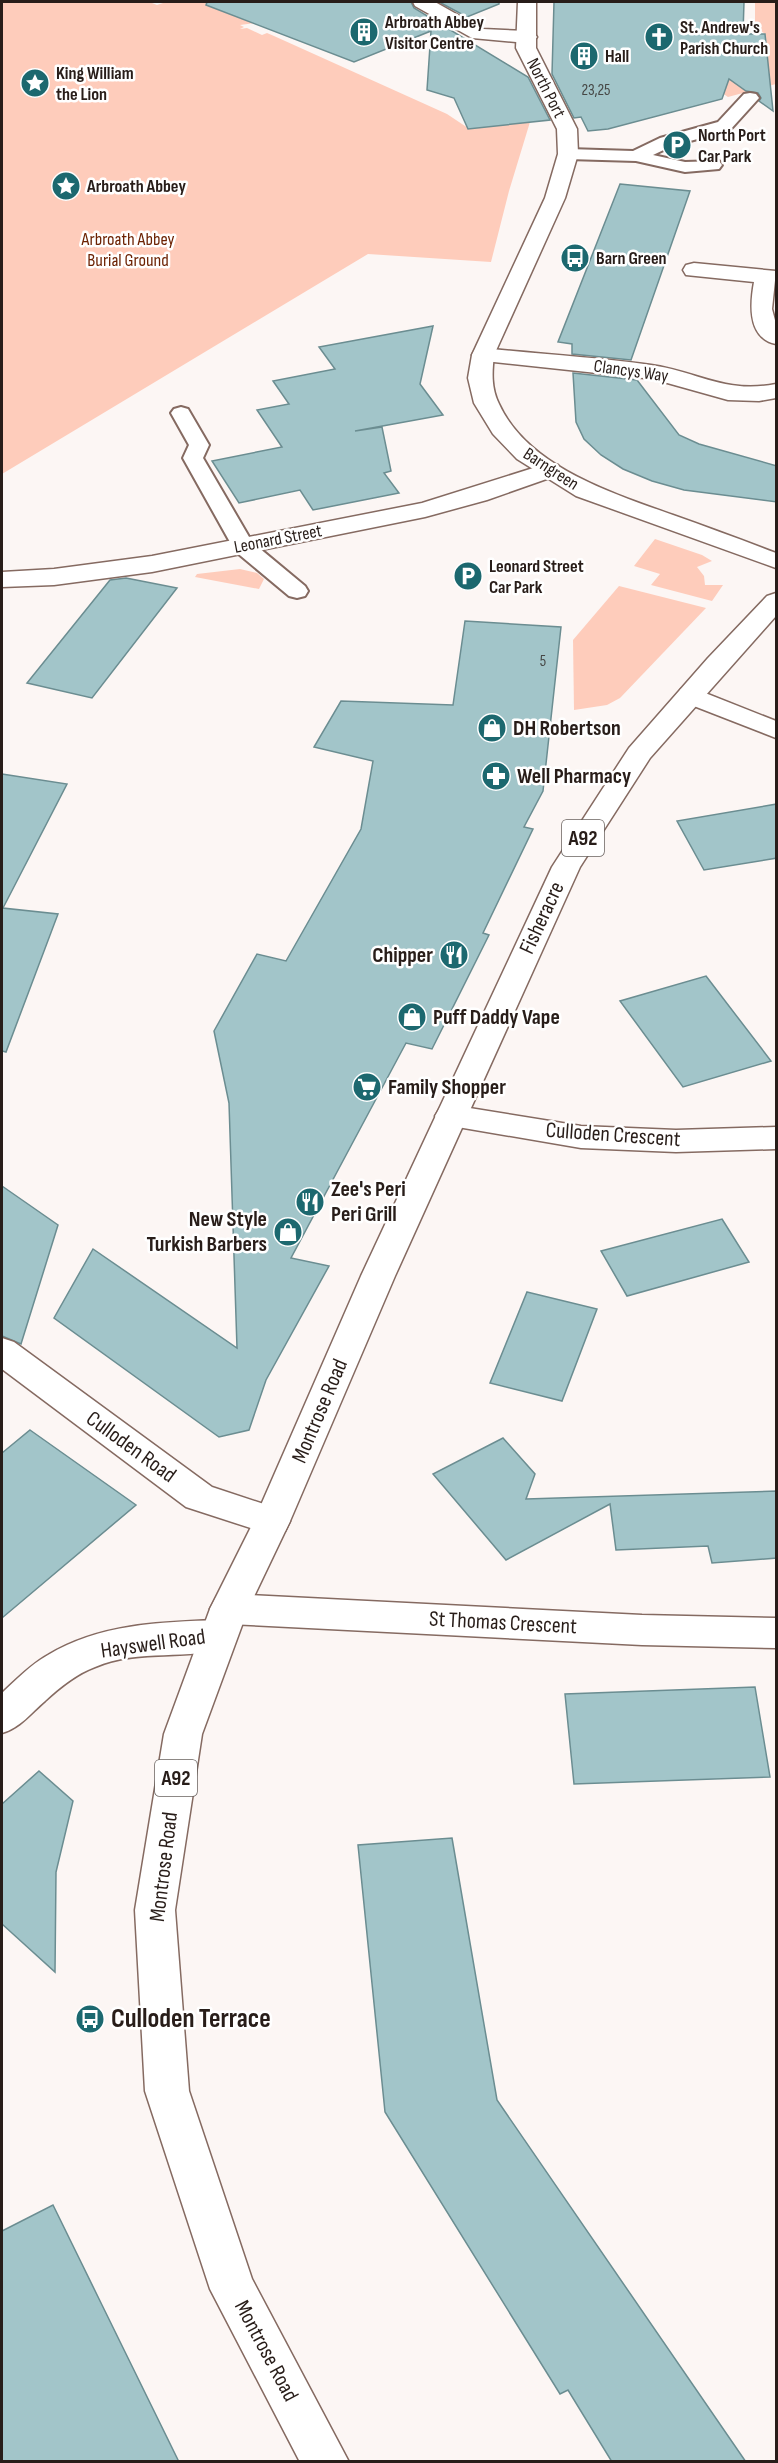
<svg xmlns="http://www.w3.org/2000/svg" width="778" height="2463" viewBox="0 0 778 2463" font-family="'Sofia Sans Condensed',sans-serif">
	<rect width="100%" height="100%" fill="#fcf6f4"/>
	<g fill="#feccbb">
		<polygon points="2,2 153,2 152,3 157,5 166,2 229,2 255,23 240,25 244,27 240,29 247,28 262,35 267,33 274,36 447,114 468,128 530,122 509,191 491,262 368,254 2,474"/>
		<polygon points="755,2 776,2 776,84 728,97 700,78 766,46 765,34 755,26"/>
		<polygon points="655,539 702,555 712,561 697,567 704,576 705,585 723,585 712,601 651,585 660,574 634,566"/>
		<polygon points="240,569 257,573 264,579 259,589 195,577 197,574"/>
		<polygon points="619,586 706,608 620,698 607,705 574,710 573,640"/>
	</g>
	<g fill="#a2c5c9" stroke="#6b8d91" stroke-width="1.5">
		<polygon points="207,2 411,2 414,8 528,77 550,120 468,129 454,98 427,90 431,31 354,62 206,5"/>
		<polygon points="439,2 499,2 499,4 467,17"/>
		<polygon points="554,2 744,2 743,34 765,34 773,111 759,101 761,98 758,93 746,91 729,79 722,99 608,129 588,131 581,117 574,118 552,74"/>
		<polygon points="620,184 690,191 631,360 572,354 572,344 558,342"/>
		<polygon points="433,326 420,384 443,415 355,431 382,427 391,471 384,473 399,493 313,510 300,490 239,503 212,461 282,447 257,410 289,404 273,381 335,369 319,347"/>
		<polygon points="573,373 637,380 679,435 699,444 777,466 777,502 684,490 652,481 623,469 601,455 584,439 576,422"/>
		<polygon points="126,578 177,588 92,698 27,683 110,580"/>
		<polygon points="465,621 561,627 543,791 524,827 533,829 483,933 489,935 432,1049 406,1043 291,1258 329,1266 266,1380 249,1430 219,1437 54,1318 93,1249 237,1348 229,1103 214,1031 257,954 286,961 361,829 373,761 314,747 341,701 453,705"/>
		<polygon points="2,774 67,784 3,908 58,914 6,1052 2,1051"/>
		<polygon points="777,804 777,858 704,870 677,821"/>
		<polygon points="706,976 771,1061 683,1087 620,1001"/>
		<polygon points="2,1186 58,1225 21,1344 2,1336"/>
		<polygon points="722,1219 749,1262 627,1296 601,1251"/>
		<polygon points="527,1292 597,1309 562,1401 490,1383"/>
		<polygon points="30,1430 136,1505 2,1618 2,1453"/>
		<polygon points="503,1438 535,1474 526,1499 777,1491 777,1558 712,1563 708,1546 616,1550 610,1504 506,1560 433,1474"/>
		<polygon points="755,1687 770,1777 574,1784 565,1694"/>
		<polygon points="39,1771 73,1801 56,1872 55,1972 2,1924 2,1804"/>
		<polygon points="452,1838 497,2100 746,2462 612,2462 568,2390 560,2394 385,2112 358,1845"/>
		<polygon points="53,2205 102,2305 179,2462 2,2462 2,2231"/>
	</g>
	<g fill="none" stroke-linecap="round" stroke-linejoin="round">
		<g stroke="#856a61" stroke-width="4">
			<g id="service">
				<polygon points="750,93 756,94 759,98 730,130 672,146 653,155 685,162 719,161 722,165 719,169 685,172 636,161 568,159 562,158 559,154 562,150 568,149 633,151 660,138 718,122 744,94"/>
				<polygon points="181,407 188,409 209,445 203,458 252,542 305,586 308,591 305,596 297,598 289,596 235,551 183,458 189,445 171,413 174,409"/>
			</g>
		</g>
		<g stroke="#856a61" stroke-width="3">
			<polygon id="pedestrian" points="413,2 435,2 483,29 527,31 534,33 537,37 534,41 527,43 472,38 415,6"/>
		</g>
		<g stroke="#856a61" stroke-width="3">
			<g id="minor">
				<path d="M694,263L776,271L772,309L776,324V344C747,338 750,304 754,282L686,275L683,270L686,265Z"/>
				<path d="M483,348C539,354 596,357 651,365C699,372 725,394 776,384V398L759,401L728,400L653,379L475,360L472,355L475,350Z"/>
				<polygon points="549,463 558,465 561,470 558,475 487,500 425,517 152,572 54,585 2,587 2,572 54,569 152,556 422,503"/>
				<polygon points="451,1105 581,1126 676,1130 776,1127 776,1149 676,1152 581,1148 440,1124 435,1116 440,1108"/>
				<polygon points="2,1338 14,1342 212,1487 285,1511 290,1521 285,1531 272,1535 186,1507 2,1369"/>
				<path d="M229,1594L642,1615L776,1618V1648L642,1645L229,1624L237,1636L231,1647C190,1661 139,1648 95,1667C76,1674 60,1687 45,1701C31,1713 20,1728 2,1733V1693C16,1680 30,1665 48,1655C99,1624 160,1622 218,1620L210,1609L216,1598Z"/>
			</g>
		</g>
		<g stroke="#856a61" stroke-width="3">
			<g id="tertiary">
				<path d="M518,2H536V48L577,129L578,154L565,198L494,355C492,372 491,388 499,404C528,467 612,493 673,515C707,527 742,540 776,553V568L576,496L517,459L493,434L474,403L468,378L472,355L545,198L558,154L557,129L516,48Z"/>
				<polygon points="690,687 776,721 776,738 681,701 677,695 681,689"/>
			</g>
		</g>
		<g stroke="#856a61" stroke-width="3">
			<polygon id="primary" points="776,593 776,616 650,758 580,867 395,1276 290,1521 248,1609 202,1734 175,1910 189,2091 252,2279 349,2462 300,2462 210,2289 145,2091 135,1910 164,1734 210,1609 254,1521 361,1276 552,867 629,748 708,658 767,596"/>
		</g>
		<use href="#service" fill="#fff" fill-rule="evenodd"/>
		<use href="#pedestrian" fill="#fff" fill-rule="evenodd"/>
		<use href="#minor" fill="#fff" fill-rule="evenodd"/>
		<use href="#tertiary" fill="#fff" fill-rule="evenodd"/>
		<use href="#primary" fill="#fff" fill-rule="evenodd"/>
	</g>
	<defs>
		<g id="building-disc" transform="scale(1.5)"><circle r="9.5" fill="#1c686f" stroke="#fff"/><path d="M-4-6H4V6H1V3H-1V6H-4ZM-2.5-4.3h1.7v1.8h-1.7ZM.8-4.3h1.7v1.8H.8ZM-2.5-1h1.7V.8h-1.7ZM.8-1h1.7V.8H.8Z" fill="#fff"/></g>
		<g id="church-disc" transform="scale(1.5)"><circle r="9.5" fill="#1c686f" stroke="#fff"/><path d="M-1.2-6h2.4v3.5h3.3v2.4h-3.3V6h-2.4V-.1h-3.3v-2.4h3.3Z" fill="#fff"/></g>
		<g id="sight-disc" transform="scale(1.5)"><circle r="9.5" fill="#1c686f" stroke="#fff"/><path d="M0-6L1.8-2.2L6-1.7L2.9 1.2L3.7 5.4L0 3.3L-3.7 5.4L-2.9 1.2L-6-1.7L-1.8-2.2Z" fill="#fff"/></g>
		<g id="parking-disc" transform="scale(1.5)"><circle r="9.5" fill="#1c686f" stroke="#fff"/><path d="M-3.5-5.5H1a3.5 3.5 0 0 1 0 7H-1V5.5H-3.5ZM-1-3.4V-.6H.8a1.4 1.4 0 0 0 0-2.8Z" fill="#fff"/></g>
		<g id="bus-disc" transform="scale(1.5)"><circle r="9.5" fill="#1c686f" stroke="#fff"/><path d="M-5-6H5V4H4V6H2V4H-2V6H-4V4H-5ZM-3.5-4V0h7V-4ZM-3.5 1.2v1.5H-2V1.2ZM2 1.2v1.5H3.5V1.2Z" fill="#fff"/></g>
		<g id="shop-disc" transform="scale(1.5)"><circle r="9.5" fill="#1c686f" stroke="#fff"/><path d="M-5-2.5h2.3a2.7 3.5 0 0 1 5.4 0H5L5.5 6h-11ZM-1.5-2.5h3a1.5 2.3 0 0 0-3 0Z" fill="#fff"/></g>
		<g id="pharmacy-disc" transform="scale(1.5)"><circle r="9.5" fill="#1c686f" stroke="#fff"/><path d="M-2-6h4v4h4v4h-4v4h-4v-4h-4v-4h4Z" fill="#fff"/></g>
		<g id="restaurant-disc" transform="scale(1.5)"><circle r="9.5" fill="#1c686f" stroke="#fff"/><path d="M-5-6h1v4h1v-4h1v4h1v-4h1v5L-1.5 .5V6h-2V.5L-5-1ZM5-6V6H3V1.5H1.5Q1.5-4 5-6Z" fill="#fff"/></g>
		<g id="supermarket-disc" transform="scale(1.5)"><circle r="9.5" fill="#1c686f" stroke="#fff"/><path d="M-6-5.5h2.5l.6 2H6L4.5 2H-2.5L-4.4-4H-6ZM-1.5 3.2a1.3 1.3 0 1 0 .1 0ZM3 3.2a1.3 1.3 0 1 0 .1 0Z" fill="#fff"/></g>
	</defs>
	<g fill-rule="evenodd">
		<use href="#building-disc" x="364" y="32"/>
		<use href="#church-disc" x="659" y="37"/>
		<use href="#building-disc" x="584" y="56"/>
		<use href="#sight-disc" x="35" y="83"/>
		<use href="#parking-disc" x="677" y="145"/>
		<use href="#sight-disc" x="66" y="186"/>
		<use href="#bus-disc" x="575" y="258"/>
		<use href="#parking-disc" x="468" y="576"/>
		<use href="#shop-disc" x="492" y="728"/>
		<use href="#pharmacy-disc" x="496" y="776"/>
		<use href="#restaurant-disc" x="454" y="955"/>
		<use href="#shop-disc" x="412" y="1017"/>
		<use href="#supermarket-disc" x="367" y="1087"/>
		<use href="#restaurant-disc" x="310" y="1202"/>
		<use href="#shop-disc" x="288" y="1232"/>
		<use href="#bus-disc" x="90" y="2019"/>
	</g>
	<g text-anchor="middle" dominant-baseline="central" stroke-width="5" stroke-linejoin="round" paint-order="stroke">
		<g font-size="16" fill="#464745">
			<text x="596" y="90">23,25</text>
			<text x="543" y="661">5</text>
		</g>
		<g font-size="18" font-weight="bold" fill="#281d19" stroke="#fff" text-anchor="start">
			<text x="385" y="22">Arbroath Abbey<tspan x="385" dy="21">Visitor Centre</tspan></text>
			<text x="680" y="27">St. Andrew's<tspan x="680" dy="21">Parish Church</tspan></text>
			<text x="605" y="56">Hall</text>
			<text x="56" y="73">King William<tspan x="56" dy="21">the Lion</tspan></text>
			<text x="698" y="135">North Port<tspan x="698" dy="21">Car Park</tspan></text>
			<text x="87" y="186">Arbroath Abbey</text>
			<text x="596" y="258">Barn Green</text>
			<text x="489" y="566">Leonard Street<tspan x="489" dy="21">Car Park</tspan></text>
		</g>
		<g font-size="18" fill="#281d19" stroke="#fff">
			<text transform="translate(546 88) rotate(63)">North Port</text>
			<text transform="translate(631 371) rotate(8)">Clancys Way</text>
			<text transform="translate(551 469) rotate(33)">Barngreen</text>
			<text transform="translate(278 539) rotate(-11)">Leonard Street</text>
		</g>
		<g font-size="18" fill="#6c2203" stroke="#fff">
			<text x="128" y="239">Arbroath Abbey<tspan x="128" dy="21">Burial Ground</tspan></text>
		</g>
		<g fill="#fff" stroke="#68615e" stroke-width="1.5">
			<rect x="562" y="820" width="42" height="36" rx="4.5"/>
			<rect x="155" y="1760" width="42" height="36" rx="4.5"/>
		</g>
		<g font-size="21" font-weight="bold" fill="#281d19">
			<text x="583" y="838">A92</text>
			<text x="176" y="1778">A92</text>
		</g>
		<g font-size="22" font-weight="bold" fill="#281d19" stroke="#fff" text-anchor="start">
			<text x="513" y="728">DH Robertson</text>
			<text x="517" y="776">Well Pharmacy</text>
			<text x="433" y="955" text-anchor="end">Chipper</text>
			<text x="433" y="1017">Puff Daddy Vape</text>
			<text x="388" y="1087">Family Shopper</text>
			<text x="331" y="1189">Zee's Peri<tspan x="331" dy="25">Peri Grill</tspan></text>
			<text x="267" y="1219" text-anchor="end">New Style<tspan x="267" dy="25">Turkish Barbers</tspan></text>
		</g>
		<g font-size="22" fill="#281d19" stroke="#fff">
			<text transform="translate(542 918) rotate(-65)">Fisheracre</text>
			<text transform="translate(613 1135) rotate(4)">Culloden Crescent</text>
			<text transform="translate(320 1411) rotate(-67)">Montrose Road</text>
			<text transform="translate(131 1447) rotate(36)">Culloden Road</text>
			<text transform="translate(503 1623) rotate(3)">St Thomas Crescent</text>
			<text transform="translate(153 1644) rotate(-8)">Hayswell Road</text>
			<text transform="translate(164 1867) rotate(-83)">Montrose Road</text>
			<text transform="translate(266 2351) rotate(62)">Montrose Road</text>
		</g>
		<g font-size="27" font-weight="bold" fill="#281d19" stroke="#fff" text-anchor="start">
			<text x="111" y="2019">Culloden Terrace</text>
		</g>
	</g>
	<rect width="778" height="2463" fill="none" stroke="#281d19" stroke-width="6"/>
</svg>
